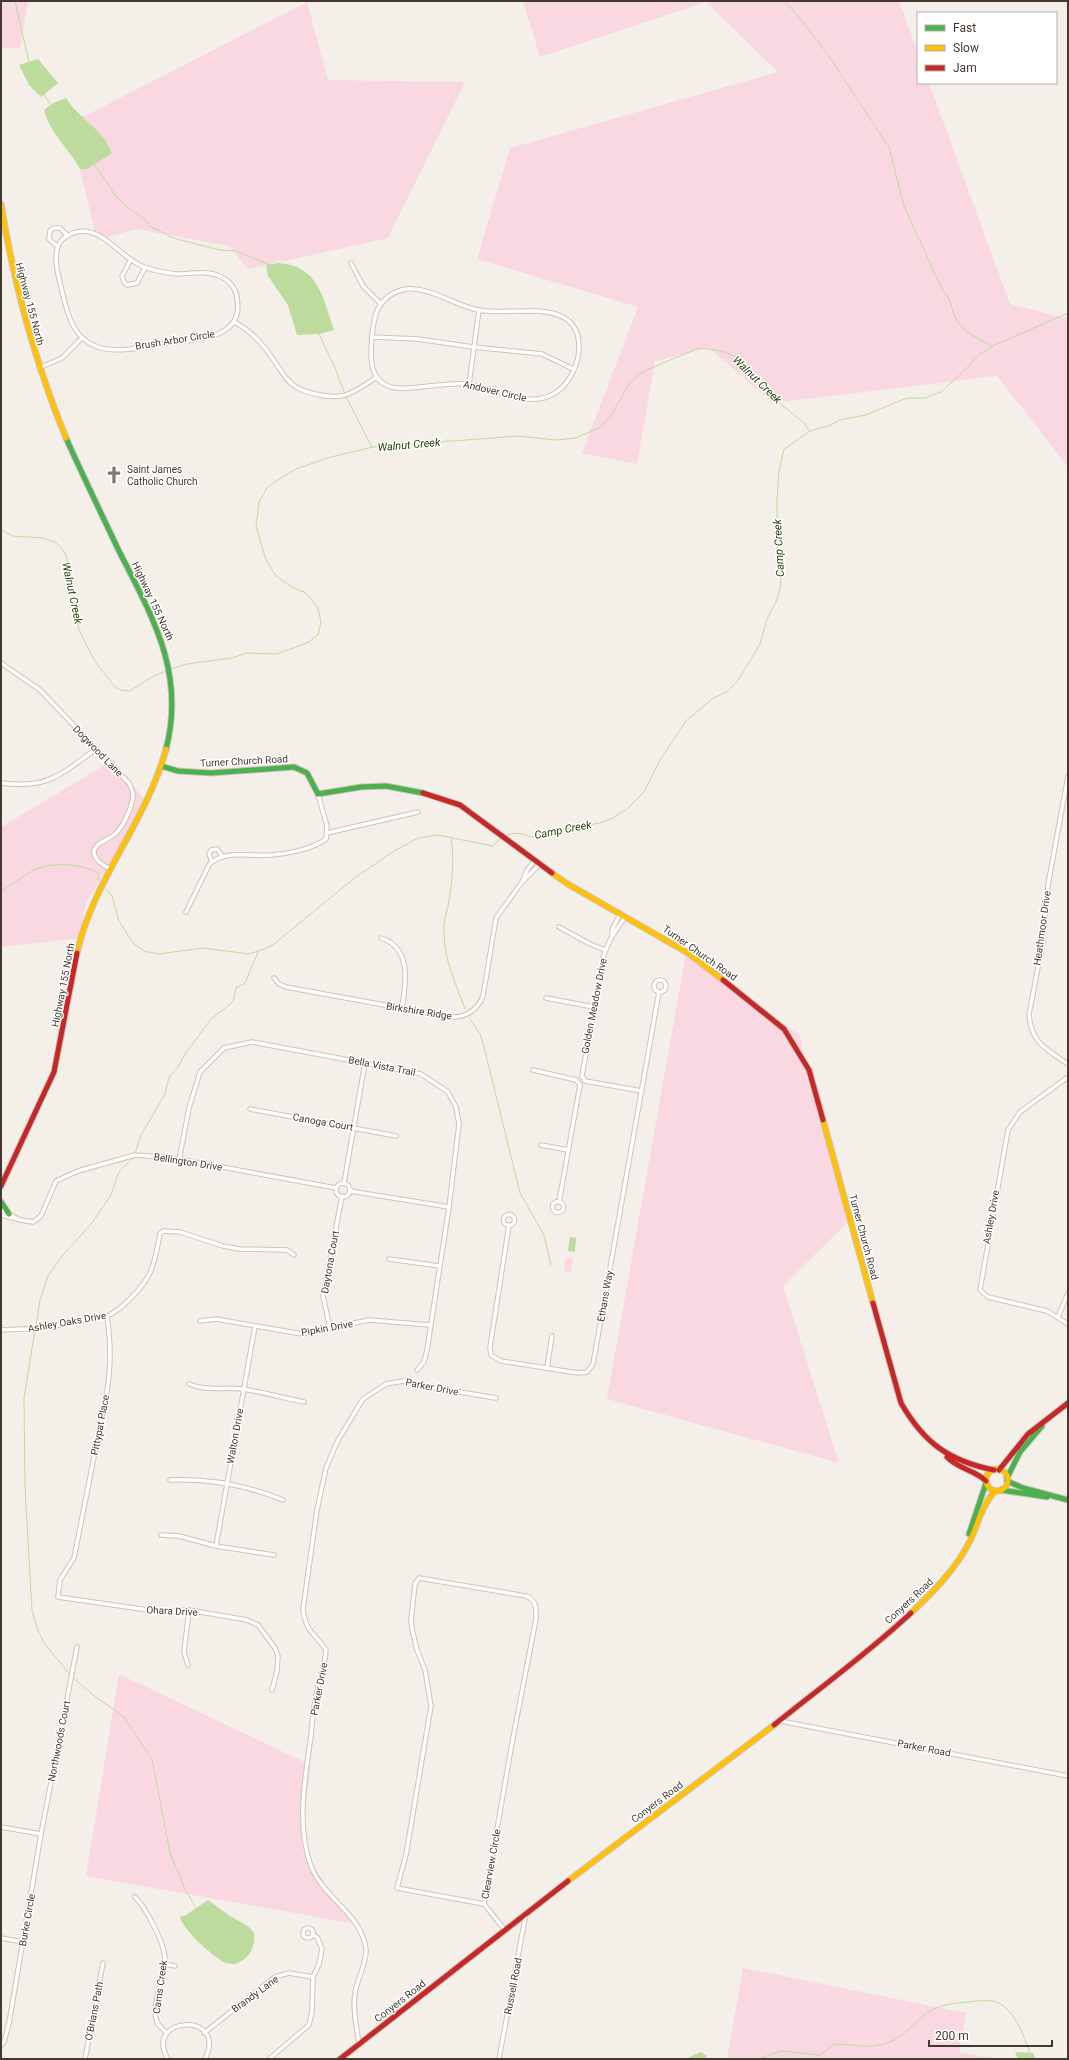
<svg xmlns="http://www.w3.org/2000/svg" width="1069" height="2060" viewBox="0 0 1069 2060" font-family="Roboto,sans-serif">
	<rect width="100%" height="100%" fill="#f5efe9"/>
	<g fill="#f9d8e2">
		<polygon points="1,1 28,1 20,48 1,48"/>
		<polygon points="523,1 899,1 918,53 918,83 929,83 1010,304 1068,319 1068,467 997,376 773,403 709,348 655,361 637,464 582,453 638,307 477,259 510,148 778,72 706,2 540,57"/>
		<polygon points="307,2 328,80 465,82 388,238 248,269 229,246 136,229 97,240 69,124"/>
		<polygon points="113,760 143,798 137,817 86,903 80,938 1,947 1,827"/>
		<polygon points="686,953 800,1035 807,1077 849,1221 783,1286 839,1463 607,1399"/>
		<polygon points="566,1257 573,1258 571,1272 564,1271"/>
		<polygon points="119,1674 311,1765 304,1816 308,1858 330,1891 362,1925 86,1876"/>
		<polygon points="743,1968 966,2013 959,2052 998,2059 727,2059"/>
	</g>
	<g fill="#bedb9e">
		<polygon points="38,59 58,83 41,97 29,85 19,65"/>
		<path d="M66,98C79,119 103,129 112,153L87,169H80C69,149 50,133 44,110L53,103Z"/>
		<path d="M279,263C319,266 323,298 334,330L319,334L297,335L288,305L268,276L266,265Z"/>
		<polygon points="570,1237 576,1238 575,1252 568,1251"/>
		<path d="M208,1900L230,1916L248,1926L254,1933C256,1948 249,1958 236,1964C233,1964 229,1964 226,1963C215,1959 182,1929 180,1917L186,1915Z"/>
		<polygon points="701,2052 706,2055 706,2059 685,2059"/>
		<polygon points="1017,2052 1033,2053 1036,2059 1018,2059 1015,2053"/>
	</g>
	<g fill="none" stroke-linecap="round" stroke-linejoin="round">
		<g stroke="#bedb9e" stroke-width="1">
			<polyline points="15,1 29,62"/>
			<polyline points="784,1 798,16 826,52 889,147 904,206 940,285 949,299 955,317 960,325 970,334 992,346"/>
			<polyline points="44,94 50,104"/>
			<polyline points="94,164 116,196 128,208 142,217 150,226 173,238 220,250 236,251 270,265"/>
			<polyline points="319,334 335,368 345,394"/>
			<polyline points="346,397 372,447"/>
			<polyline points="1,530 13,536 42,538 55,542 62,549 66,555 72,585 79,630 94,660 115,687 121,690 130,691 152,677 168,670"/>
			<polyline points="171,669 187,664 232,658 246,653 277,654 307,643 318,635 321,622 318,608 306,593 292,587 276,576 266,560 256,526 259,502 267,488 273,483 296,469 331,457 373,447 518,436 556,440 576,438 599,428 609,419 629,384 644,371 699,348 722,351 736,357 767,393 803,422 810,431"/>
			<path d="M506,836C514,831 523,834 531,837L551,831L600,823L611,819L627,809L644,792L660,760L686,721L712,699L728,691L737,682L760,644L767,619L777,600L780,589L781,580L777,560V500L779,471L784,449L810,431L831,425L839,420L866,415L907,398H925L941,392L965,370L978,355L993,346L1068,313"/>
			<path d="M451,839C455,864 452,881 448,906C446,914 443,924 444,933C444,960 456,984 465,1009"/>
			<polyline points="106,889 112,896 119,921 133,943 144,951 158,954 203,948 249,954 267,948 274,944 352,880 394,851 418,838 438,835 493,846 501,838"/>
			<path d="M1,891C14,884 26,873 39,868C55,862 83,864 98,873L99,880"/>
			<polyline points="470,1019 480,1034 484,1047 520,1193 544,1235 551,1265"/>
			<polyline points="135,1154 140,1137 165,1094 169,1077 178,1067 185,1054 211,1019 233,1002 236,988 245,983 258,952"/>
			<polyline points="36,1326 40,1300 48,1276 63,1255 92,1223 111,1195 119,1172 134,1157"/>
			<polyline points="35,1330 24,1398 25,1488 32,1610 38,1631 45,1644 71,1676"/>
			<polyline points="73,1678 92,1694 124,1717 152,1759 170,1853 185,1889 196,1908"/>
			<path d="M758,2059L781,2051L820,2055L835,2044C858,2044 868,2051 892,2041C908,2034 917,2018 932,2010C943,2004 956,2003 968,2002C976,2001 985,2000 992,2001C1013,2004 1024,2036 1030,2053"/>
		</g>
		<g stroke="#ccc4bc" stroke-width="5.5">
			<g id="street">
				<path d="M83,231C107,232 122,259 144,267C155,271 166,273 177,274C190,274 206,270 219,276C228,279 236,288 237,298C245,340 195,339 167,343C147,346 119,354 98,347C71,338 67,311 61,287C55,262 48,235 83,231Z"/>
				<polyline points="58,247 49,239 50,231 53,228 60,228 67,235"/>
				<polyline points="130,261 122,276 124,282 127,285 137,283 145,268"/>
				<polyline points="351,263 363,286 381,304"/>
				<path d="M406,289C431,287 454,305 478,310C510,317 580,294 579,348C579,363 570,382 558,391C531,412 496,387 466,384C445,381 401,394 386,385C380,382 375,376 373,369C369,356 372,318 379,307C385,297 395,291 406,289Z"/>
				<path d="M234,322C252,331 264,345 275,362C280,369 285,379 292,384C299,390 307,392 315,394C345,401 352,393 377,377"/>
				<polyline points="373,337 418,339 473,347 542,354 573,369"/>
				<polyline points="39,368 62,358 82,338"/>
				<polyline points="469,384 479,310"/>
				<path d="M1,663L40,690L129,783C131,787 133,791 133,795C133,805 124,825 117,832C112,838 104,840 99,844C86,854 101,865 111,869"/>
				<path d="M1068,776L1048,885L1043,942L1029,1014C1031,1043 1046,1049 1068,1064"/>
				<path d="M1,783C48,789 60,775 96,749"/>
				<polyline points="327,833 418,812"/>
				<polyline points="212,862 209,854 211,850 217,849 223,857"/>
				<polyline points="523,880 527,870 535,860"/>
				<path d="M186,912L209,865C222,849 253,857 271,855C287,854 313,849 326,839L327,826L318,794"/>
				<polyline points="559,927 590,944 605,950"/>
				<polyline points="612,937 612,930 620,914"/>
				<path d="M381,938C412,948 406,983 402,1008"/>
				<path d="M274,978L279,984L286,987L450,1017C465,1018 478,1010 483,996L496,918L522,882L540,864"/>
				<circle cx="660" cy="986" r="6"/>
				<polyline points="546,998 594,1007"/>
				<polyline points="533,1070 576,1080 580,1085"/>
				<polyline points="582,1076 604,954 611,938 625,917"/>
				<polyline points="582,1076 585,1081 642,1091"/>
				<polyline points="1068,1077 1020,1112 1008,1130 980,1290 988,1297 1047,1311 1068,1324"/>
				<polyline points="250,1109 396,1136"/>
				<polyline points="541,1145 568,1150"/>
				<polyline points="179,1160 189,1108 200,1072 224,1048 252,1042 365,1063 421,1074 448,1092 456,1107 459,1124 449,1207 427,1350 424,1362 417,1370"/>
				<polyline points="344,1183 365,1063"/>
				<circle cx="343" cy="1190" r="7"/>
				<polyline points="350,1191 449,1207"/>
				<circle cx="558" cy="1207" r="5.5"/>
				<polyline points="559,1202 580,1085"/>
				<polyline points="1,1210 20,1220 33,1222 41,1216 56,1181 78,1171 135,1155 173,1158 336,1188"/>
				<circle cx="509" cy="1220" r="5.5"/>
				<polyline points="1,1215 17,1219"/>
				<polyline points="509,1225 490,1347 491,1355 501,1361 578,1373 587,1372 593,1364 659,992"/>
				<polyline points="389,1259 439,1266"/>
				<path d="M107,1316C111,1344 111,1364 107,1391L74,1558L60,1580L58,1597L162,1612L189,1610L247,1620L258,1625L275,1648L278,1656L277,1671L272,1690"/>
				<polyline points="1058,1317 1068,1293"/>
				<polyline points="200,1321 216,1319 302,1334 369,1320 430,1325"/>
				<polyline points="330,1328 323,1296 342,1196"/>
				<path d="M1,1330L43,1328L107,1316C116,1312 122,1307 129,1300C153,1277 154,1265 160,1234L163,1231L180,1232L223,1246L239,1249L287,1250L294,1255"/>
				<polyline points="547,1368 552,1336"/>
				<path d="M189,1384C205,1391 224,1387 242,1389C263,1392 283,1398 304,1402"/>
				<path d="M170,1480C209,1478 246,1485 283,1500"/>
				<polyline points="161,1535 179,1536 216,1546 274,1555"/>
				<polyline points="216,1546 255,1326"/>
				<path d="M419,1578L526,1596C537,1600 536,1609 536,1619L512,1743L484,1904L397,1888L406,1855L431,1706L425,1670L417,1650L412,1629L411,1620L415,1584Z"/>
				<polyline points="188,1665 184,1652 189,1610"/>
				<polyline points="780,1721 1068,1776"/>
				<polyline points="1,1827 41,1834"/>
				<path d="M135,1897C146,1908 164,1942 165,1958C165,1975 150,2007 157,2022C159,2027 164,2030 167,2033"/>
				<polyline points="484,1904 505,1930"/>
				<circle cx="308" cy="1933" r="5"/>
				<polyline points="1,1938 23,1942"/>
				<polyline points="164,1964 175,1966"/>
				<polyline points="204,2033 275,1977 289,1973 313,1977"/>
				<path d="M359,2044C357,2028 352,2009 355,1993C357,1979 367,1963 366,1949C361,1913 323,1898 311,1866C296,1825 305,1778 311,1736C312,1724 313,1712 315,1700C318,1683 325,1667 326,1650C314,1632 306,1633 303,1609L317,1510L326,1468L337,1442L363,1399L386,1384L403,1381L436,1388L496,1398"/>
				<polyline points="1,2045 4,2042 9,2023 41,1834 77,1647"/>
				<polyline points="85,2059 103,1963"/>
				<path d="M168,2059C142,2016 229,2011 205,2059"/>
				<polyline points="269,2059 309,2025 312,2012 313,1977 319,1964 322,1949 317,1937 313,1935"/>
				<polyline points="499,2059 526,1913"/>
			</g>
		</g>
		<g stroke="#ccc4bc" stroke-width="7">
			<g id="fast">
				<path d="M66,438C83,476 101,513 119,551C152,616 186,673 166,749"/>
				<polyline points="161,766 178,771 211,773 294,767 307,773 318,794 361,787 386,786 423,793"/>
				<polyline points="1,1202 9,1214"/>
				<polyline points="1007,1478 1020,1452 1042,1426"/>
				<polyline points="1007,1481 1023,1488 1068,1500"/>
				<polyline points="1001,1490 1047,1497"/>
				<polyline points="969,1534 986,1483"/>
			</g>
		</g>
		<g stroke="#ccc4bc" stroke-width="7">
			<g id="slow">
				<path d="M1,204C14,285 35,362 66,438"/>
				<polyline points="552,873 566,883 688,953 723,980"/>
				<path d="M77,953C93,880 147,821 166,749"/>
				<polyline points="823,1120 873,1303"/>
				<circle cx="997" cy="1480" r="11"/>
				<path d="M911,1613C933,1592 956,1569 970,1541C978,1524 982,1505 995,1491"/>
				<polyline points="568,1881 774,1725"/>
			</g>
		</g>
		<g stroke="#ccc4bc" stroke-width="7">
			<g id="jam">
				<polyline points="423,793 460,805 552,873"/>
				<polyline points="723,980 784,1029 809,1070 823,1120"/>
				<polyline points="1,1186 54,1072 77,953"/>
				<path d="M873,1303L901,1403C924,1443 949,1461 994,1470"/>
				<path d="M947,1457C958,1469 975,1470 986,1481"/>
				<polyline points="999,1470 1028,1434 1068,1403"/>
				<path d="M774,1725C820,1688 868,1653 911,1613"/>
				<polyline points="340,2059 568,1881"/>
			</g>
		</g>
		<use href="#street" stroke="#fefdfc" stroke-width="3.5"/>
		<use href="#fast" stroke="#4caf50" stroke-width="5"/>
		<use href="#slow" stroke="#ffc107" stroke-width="5"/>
		<use href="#jam" stroke="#c62828" stroke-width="5"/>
	</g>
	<defs>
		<g id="church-bare" transform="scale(1.38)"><path d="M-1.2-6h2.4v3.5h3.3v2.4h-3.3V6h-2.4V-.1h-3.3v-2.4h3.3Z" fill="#827870" stroke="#fff" stroke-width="2.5" paint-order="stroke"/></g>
	</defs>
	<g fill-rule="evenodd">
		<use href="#church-bare" x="114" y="475"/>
	</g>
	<g text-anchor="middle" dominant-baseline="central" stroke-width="3" stroke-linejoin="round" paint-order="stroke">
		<g font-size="10" fill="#44382f" stroke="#fff">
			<text transform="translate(30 304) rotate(75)">Highway 155 North</text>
			<text transform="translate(175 340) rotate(-9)">Brush Arbor Circle</text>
			<text transform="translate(495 391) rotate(13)">Andover Circle</text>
			<text transform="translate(153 601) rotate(65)">Highway 155 North</text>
			<text transform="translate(98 751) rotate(46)">Dogwood Lane</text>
			<text transform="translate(244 761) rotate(-3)">Turner Church Road</text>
			<text transform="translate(1042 928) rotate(-82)">Heathmoor Drive</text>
			<text transform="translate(700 953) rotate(35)">Turner Church Road</text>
			<text transform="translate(63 985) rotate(-79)">Highway 155 North</text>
			<text transform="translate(594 1006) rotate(-79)">Golden Meadow Drive</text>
			<text transform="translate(419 1011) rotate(9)">Birkshire Ridge</text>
			<text transform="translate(382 1066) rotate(11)">Bella Vista Trail</text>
			<text transform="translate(323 1122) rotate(10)">Canoga Court</text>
			<text transform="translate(188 1162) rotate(9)">Bellington Drive</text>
			<text transform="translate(991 1217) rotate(-80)">Ashley Drive</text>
			<text transform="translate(864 1237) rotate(75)">Turner Church Road</text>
			<text transform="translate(330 1262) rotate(-80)">Daytona Court</text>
			<text transform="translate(605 1296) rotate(-80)">Ethans Way</text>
			<text transform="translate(67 1322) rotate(-10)">Ashley Oaks Drive</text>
			<text transform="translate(327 1328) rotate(-10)">Pipkin Drive</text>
			<text transform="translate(432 1387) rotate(11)">Parker Drive</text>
			<text transform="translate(100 1425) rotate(-79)">Pittypat Place</text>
			<text transform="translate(235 1436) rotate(-80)">Walton Drive</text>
			<text transform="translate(909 1601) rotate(-43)">Conyers Road</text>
			<text transform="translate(172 1611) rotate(3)">Ohara Drive</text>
			<text transform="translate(319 1689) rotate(-79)">Parker Drive</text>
			<text transform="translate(59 1741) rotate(-79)">Northwoods Court</text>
			<text transform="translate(924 1748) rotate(11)">Parker Road</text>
			<text transform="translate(657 1802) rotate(-37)">Conyers Road</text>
			<text transform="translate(491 1864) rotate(-80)">Clearview Circle</text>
			<text transform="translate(27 1920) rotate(-80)">Burke Circle</text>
			<text transform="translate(513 1986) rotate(-79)">Russell Road</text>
			<text transform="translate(160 1987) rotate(-82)">Cams Creek</text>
			<text transform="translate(255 1994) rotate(-36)">Brandy Lane</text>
			<text transform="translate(400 2001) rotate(-38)">Conyers Road</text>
			<text transform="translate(94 2011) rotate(-79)">O'Brians Path</text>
		</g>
		<g font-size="10" fill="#44382f" stroke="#fff" text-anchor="start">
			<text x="127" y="469">Saint James<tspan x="127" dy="12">Catholic Church</tspan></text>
		</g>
		<g font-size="11" font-style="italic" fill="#274203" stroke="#fff">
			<text transform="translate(757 380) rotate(44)">Walnut Creek</text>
			<text transform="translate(409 445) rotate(-5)">Walnut Creek</text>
			<text transform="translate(779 548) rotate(-93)">Camp Creek</text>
			<text transform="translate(72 593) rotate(78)">Walnut Creek</text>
			<text transform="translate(563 830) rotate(-11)">Camp Creek</text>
		</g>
	</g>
	<rect width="1069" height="2060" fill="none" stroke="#44382f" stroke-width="4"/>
	<rect x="917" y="12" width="140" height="72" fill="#ffffff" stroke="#b4afac"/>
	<rect x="925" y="25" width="20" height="6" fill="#4caf50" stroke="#b4afac"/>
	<text x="953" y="32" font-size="12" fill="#44382f">Fast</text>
	<rect x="925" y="45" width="20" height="6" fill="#ffc107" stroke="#b4afac"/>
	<text x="953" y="52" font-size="12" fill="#44382f">Slow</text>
	<rect x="925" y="65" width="20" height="6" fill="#c62828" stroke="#b4afac"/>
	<text x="953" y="72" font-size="12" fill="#44382f">Jam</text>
	<path d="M929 2040v6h123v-6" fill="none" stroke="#44382f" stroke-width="2"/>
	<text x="935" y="2040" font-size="12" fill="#44382f" stroke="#ffffff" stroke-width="3" paint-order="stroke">200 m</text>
</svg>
